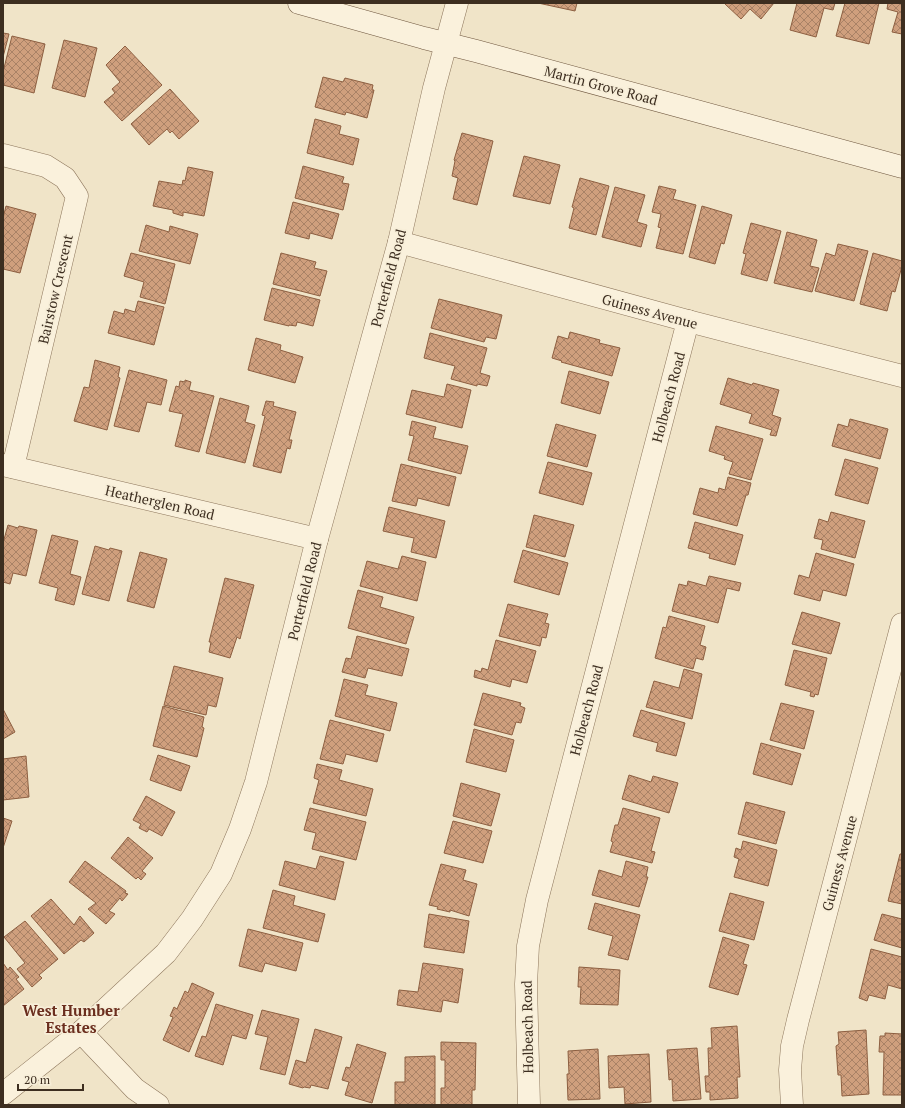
<svg xmlns="http://www.w3.org/2000/svg" width="905" height="1108" viewBox="0 0 905 1108" font-family="'PT Serif',serif">
	<defs>
		<pattern id="building-cross-hatch" width="8" height="8" patternUnits="userSpaceOnUse"><rect width="8" height="8" fill="#cf9f7d"/><path d="M0 0l8 8M0 8l8-8" fill="none" stroke="#a98266"/></pattern>
	</defs>
	<rect width="100%" height="100%" fill="#f0e4c8"/>
	<g fill="url(#building-cross-hatch)" stroke="#8d5f41">
		<polygon points="538,3 577,3 575,11"/>
		<polygon points="726,3 774,3 761,19 750,9 741,19 725,4"/>
		<polygon points="797,3 835,3 833,10 824,8 816,37 790,30"/>
		<polygon points="845,3 879,3 869,44 836,36"/>
		<polygon points="888,3 902,3 902,34 892,32 898,12 887,9"/>
		<polygon points="3,33 9,34 3,57"/>
		<polygon points="12,36 45,44 34,93 3,85 3,72"/>
		<polygon points="64,40 97,48 85,97 52,88"/>
		<polygon points="125,46 162,85 122,121 104,102 115,93 112,89 120,82 106,65"/>
		<polygon points="323,77 343,82 345,78 373,85 372,90 374,90 367,118 346,112 345,115 315,107"/>
		<polygon points="170,89 199,121 179,139 172,131 170,133 167,129 149,145 131,124"/>
		<polygon points="315,119 341,126 339,134 359,139 353,165 307,153"/>
		<polygon points="462,133 493,141 477,205 453,199 458,178 452,176 455,161 454,160"/>
		<polygon points="524,156 560,165 550,204 513,196"/>
		<polygon points="303,166 344,177 342,183 349,184 343,210 295,198"/>
		<polygon points="188,167 213,172 204,216 183,212 183,216 173,213 173,210 153,206 159,181 182,185 183,180 185,181"/>
		<polygon points="580,178 609,186 596,235 569,228 574,208 572,207"/>
		<polygon points="659,186 676,190 673,199 696,205 683,254 656,248 661,228 658,227 661,214 652,212"/>
		<polygon points="615,187 645,195 637,222 647,225 641,247 602,237"/>
		<polygon points="293,202 339,214 332,239 310,233 309,239 285,233"/>
		<polygon points="6,206 36,214 20,273 3,269 3,218"/>
		<polygon points="702,206 732,215 724,244 721,243 715,264 689,257"/>
		<polygon points="751,223 781,231 767,281 741,274 746,254 743,253"/>
		<polygon points="146,225 169,232 170,226 198,234 190,264 139,251"/>
		<polygon points="787,232 817,240 810,266 819,268 812,292 774,283"/>
		<polygon points="838,244 868,251 854,301 815,291 826,253 835,256"/>
		<polygon points="131,253 175,264 165,304 140,297 144,282 124,276"/>
		<polygon points="281,253 316,262 314,268 327,271 320,296 273,284"/>
		<polygon points="873,253 902,261 902,266 895,292 892,291 887,311 860,304"/>
		<polygon points="272,288 320,300 313,326 297,322 296,326 289,325 289,326 264,320"/>
		<polygon points="439,299 502,315 496,339 486,337 484,342 431,328"/>
		<polygon points="138,301 164,307 154,345 108,333 114,311 124,314 125,309 135,312"/>
		<polygon points="570,332 600,340 599,343 620,348 612,376 561,362 562,361 552,358 558,336 568,339"/>
		<polygon points="430,333 487,348 480,373 490,376 487,386 477,384 477,386 451,379 455,366 424,358"/>
		<polygon points="256,338 281,345 280,350 303,357 295,383 248,370"/>
		<polygon points="95,360 120,367 118,377 120,378 107,430 74,421 84,387 89,388"/>
		<polygon points="129,370 167,380 161,405 147,402 139,432 114,426"/>
		<polygon points="569,371 609,382 600,414 561,403"/>
		<polygon points="728,378 752,385 753,383 779,390 772,415 781,418 776,436 770,435 772,430 749,423 752,414 720,404"/>
		<polygon points="185,380 191,382 189,390 214,396 199,452 175,446 183,414 169,411 176,386 179,387 180,381 185,382"/>
		<polygon points="447,384 471,390 462,428 406,414 412,390 444,397"/>
		<polygon points="220,398 249,406 245,422 255,425 245,463 206,453"/>
		<polygon points="266,401 274,402 273,406 296,412 289,440 292,440 290,449 287,448 281,473 253,466 265,416 262,415"/>
		<polygon points="850,419 888,429 880,459 832,446 838,424 848,427"/>
		<polygon points="412,421 436,427 433,438 468,446 461,474 408,460 414,436 409,435"/>
		<polygon points="556,424 596,435 587,467 547,456"/>
		<polygon points="716,426 763,439 751,480 729,474 733,462 724,459 725,456 709,451"/>
		<polygon points="845,459 878,468 868,504 835,495"/>
		<polygon points="548,462 592,473 583,505 539,493"/>
		<polygon points="401,464 456,477 449,506 418,498 416,506 392,501"/>
		<polygon points="728,477 751,483 748,495 746,495 737,526 693,514 700,488 718,493 719,488 725,490"/>
		<polygon points="389,507 445,521 436,558 411,552 414,538 383,531"/>
		<polygon points="831,512 865,521 855,558 821,549 823,540 814,538 819,519 828,522"/>
		<polygon points="534,515 574,525 565,557 526,547"/>
		<polygon points="695,522 743,535 735,565 709,558 710,554 688,548"/>
		<polygon points="8,525 18,528 19,526 37,530 26,576 13,573 10,584 3,582 3,543"/>
		<polygon points="52,535 78,541 70,574 81,577 74,605 55,600 58,588 39,583"/>
		<polygon points="95,546 109,550 110,548 122,551 109,601 82,594"/>
		<polygon points="523,550 568,563 559,595 514,582"/>
		<polygon points="140,552 167,559 154,608 127,601"/>
		<polygon points="816,553 854,564 846,596 823,590 820,601 794,594 799,575 809,578"/>
		<polygon points="402,556 426,562 417,601 360,586 367,561 398,569"/>
		<polygon points="709,576 741,583 739,591 727,588 718,623 672,611 679,584 687,586 688,581 706,586"/>
		<polygon points="225,578 254,585 240,639 237,637 230,658 209,652 211,642 209,642"/>
		<polygon points="358,590 383,597 380,607 414,617 406,644 348,628"/>
		<polygon points="508,604 548,614 545,623 549,624 546,638 542,637 540,646 499,636"/>
		<polygon points="802,612 840,623 831,654 792,644"/>
		<polygon points="669,616 705,626 700,645 706,647 703,660 696,658 693,669 655,658 663,627 666,628"/>
		<polygon points="357,636 409,649 402,676 368,668 365,678 342,672 346,658 351,659"/>
		<polygon points="496,640 536,651 527,683 512,679 510,687 474,677 475,670 481,672 482,668 488,670"/>
		<polygon points="794,650 827,658 818,695 815,694 814,697 810,696 811,692 785,685"/>
		<polygon points="174,666 223,678 216,707 208,705 206,715 164,705"/>
		<polygon points="684,669 702,674 692,719 646,707 654,681 679,688"/>
		<polygon points="344,679 368,685 365,695 397,703 390,731 335,716"/>
		<polygon points="483,693 521,703 520,706 525,708 521,723 516,722 512,735 474,725"/>
		<polygon points="781,703 814,711 804,749 770,740"/>
		<polygon points="163,706 204,717 202,727 204,728 197,757 153,746"/>
		<polygon points="3,709 15,732 3,739"/>
		<polygon points="641,710 685,723 676,756 656,751 658,743 633,736"/>
		<polygon points="330,720 384,734 377,762 346,754 343,764 320,759"/>
		<polygon points="474,729 514,740 506,772 466,762"/>
		<polygon points="761,743 801,754 792,785 753,774"/>
		<polygon points="158,755 190,766 181,791 150,780"/>
		<polygon points="26,756 29,797 3,800 3,759"/>
		<polygon points="317,764 342,770 339,780 373,789 366,816 313,803 319,780 314,778"/>
		<polygon points="629,775 651,782 653,776 678,783 669,813 622,799"/>
		<polygon points="461,783 500,794 491,826 453,816"/>
		<polygon points="146,796 175,812 162,836 149,829 147,832 139,828 141,824 133,820"/>
		<polygon points="746,802 785,812 776,844 738,834"/>
		<polygon points="310,808 366,822 356,860 312,849 316,833 304,830"/>
		<polygon points="623,808 660,818 651,851 655,852 652,863 610,852 613,842 611,841 615,825 618,825"/>
		<polygon points="3,818 12,821 3,848"/>
		<polygon points="453,821 492,831 483,863 444,853"/>
		<polygon points="128,837 153,858 142,871 146,874 141,880 138,877 136,879 111,858"/>
		<polygon points="743,841 777,850 768,886 734,877 739,859 734,857 736,848 741,850"/>
		<polygon points="900,854 902,854 902,904 888,901"/>
		<polygon points="320,856 344,862 335,900 279,885 285,861 316,869"/>
		<polygon points="85,861 126,891 125,893 128,894 122,901 120,898 109,911 115,914 106,924 88,909 96,903 69,882"/>
		<polygon points="626,861 648,867 646,877 648,877 639,907 592,895 599,870 622,877"/>
		<polygon points="441,864 466,870 463,880 477,884 469,916 450,910 450,912 437,909 438,907 429,905"/>
		<polygon points="273,890 295,896 293,905 325,914 318,942 263,928"/>
		<polygon points="730,893 764,902 754,940 719,931"/>
		<polygon points="51,899 74,925 80,916 94,933 84,942 81,940 64,954 31,916"/>
		<polygon points="595,903 640,915 628,960 608,955 613,936 588,929"/>
		<polygon points="429,914 469,921 464,953 424,947"/>
		<polygon points="882,914 902,919 902,948 874,940"/>
		<polygon points="25,921 58,959 39,975 42,978 32,987 17,969 25,963 4,937"/>
		<polygon points="248,929 303,943 296,971 265,963 262,972 239,966"/>
		<polygon points="723,937 749,945 743,964 747,965 738,995 709,987"/>
		<polygon points="871,949 902,957 902,989 888,985 885,999 869,995 867,1001 859,998"/>
		<polygon points="3,963 8,970 10,967 19,977 16,979 24,989 3,1006"/>
		<polygon points="423,963 463,969 458,1003 443,1000 441,1012 397,1005 399,990 418,992"/>
		<polygon points="579,967 620,970 618,1005 580,1004 581,987 578,987"/>
		<polygon points="192,983 214,993 189,1052 163,1040 173,1017 170,1016 174,1007 177,1009 185,991 188,993"/>
		<polygon points="216,1004 253,1015 246,1039 232,1035 223,1065 195,1056 202,1036 206,1037"/>
		<polygon points="262,1010 299,1019 285,1075 260,1069 268,1037 255,1034"/>
		<polygon points="737,1026 740,1077 737,1077 738,1098 710,1100 710,1092 706,1092 705,1076 709,1076 708,1048 712,1048 711,1028"/>
		<polygon points="315,1029 342,1037 328,1089 311,1085 310,1088 304,1087 303,1088 289,1084 296,1060 306,1063"/>
		<polygon points="866,1030 869,1094 842,1096 841,1075 838,1075 836,1046 839,1044 838,1032"/>
		<polygon points="885,1033 902,1034 902,1095 883,1095 884,1052 879,1052 880,1036 885,1036"/>
		<polygon points="441,1042 476,1043 475,1090 472,1090 472,1105 441,1105 441,1088 445,1088 445,1060 441,1060"/>
		<polygon points="357,1044 386,1053 372,1103 345,1095 349,1082 342,1080 346,1067 350,1068"/>
		<polygon points="697,1048 701,1099 673,1101 672,1079 669,1080 667,1050"/>
		<polygon points="598,1049 600,1099 568,1100 567,1074 569,1074 568,1051"/>
		<polygon points="649,1054 651,1102 625,1104 624,1087 609,1088 608,1056"/>
		<polygon points="435,1056 435,1105 395,1105 395,1082 405,1082 405,1057"/>
	</g>
	<g fill="none" stroke-linecap="round" stroke-linejoin="round">
		<g stroke="#8d765c" stroke-width="23">
			<g id="minor">
				<polyline points="3,155 46,166 65,178 77,196 13,467"/>
				<polyline points="399,242 688,321 902,376"/>
				<polyline points="3,465 317,539"/>
				<polyline points="81,1032 135,1089 158,1105"/>
				<polyline points="3,1094 81,1032 166,953 192,919 221,874 240,829 256,782 317,539 399,242 434,88 457,3"/>
				<polyline points="529,1105 526,984 528,946 537,900 688,321"/>
				<polyline points="792,1105 790,1070 792,1046 798,1020 902,624"/>
			</g>
		</g>
		<g stroke="#6f573f" stroke-width="23">
			<polyline id="secondary" points="299,3 424,38 476,51 902,167"/>
		</g>
		<use href="#minor" stroke="#faf1dc" stroke-width="22"/>
		<use href="#secondary" stroke="#faf1dc" stroke-width="22"/>
	</g>
	<g text-anchor="middle" dominant-baseline="central" stroke-width="3.5" stroke-linejoin="round" paint-order="stroke">
		<g font-size="14" fill="#3d2e20" stroke="#f7eed8">
			<text transform="translate(601 85) rotate(15)">Martin Grove Road</text>
			<text transform="translate(388 278) rotate(-75)">Porterfield Road</text>
			<text transform="translate(55 289) rotate(-77)">Bairstow Crescent</text>
			<text transform="translate(650 311) rotate(15)">Guiness Avenue</text>
			<text transform="translate(668 397) rotate(-75)">Holbeach Road</text>
			<text transform="translate(160 502) rotate(13)">Heatherglen Road</text>
			<text transform="translate(304 591) rotate(-76)">Porterfield Road</text>
			<text transform="translate(586 710) rotate(-75)">Holbeach Road</text>
			<text transform="translate(839 863) rotate(-75)">Guiness Avenue</text>
			<text transform="translate(527 1027) rotate(-91)">Holbeach Road</text>
		</g>
		<g font-size="15" font-weight="bold" fill="#6b2e1e" stroke="#f7eed8">
			<text x="71" y="1010">West Humber<tspan x="71" dy="17">Estates</tspan></text>
		</g>
	</g>
	<rect width="905" height="1108" fill="none" stroke="#3d2e20" stroke-width="8"/>
	<path d="M18 1084v6h65v-6" fill="none" stroke="#3d2e20" stroke-width="2"/>
	<text x="24" y="1084" font-size="12" fill="#3d2e20" stroke="#f7eed8" stroke-width="3" paint-order="stroke">20 m</text>
</svg>
